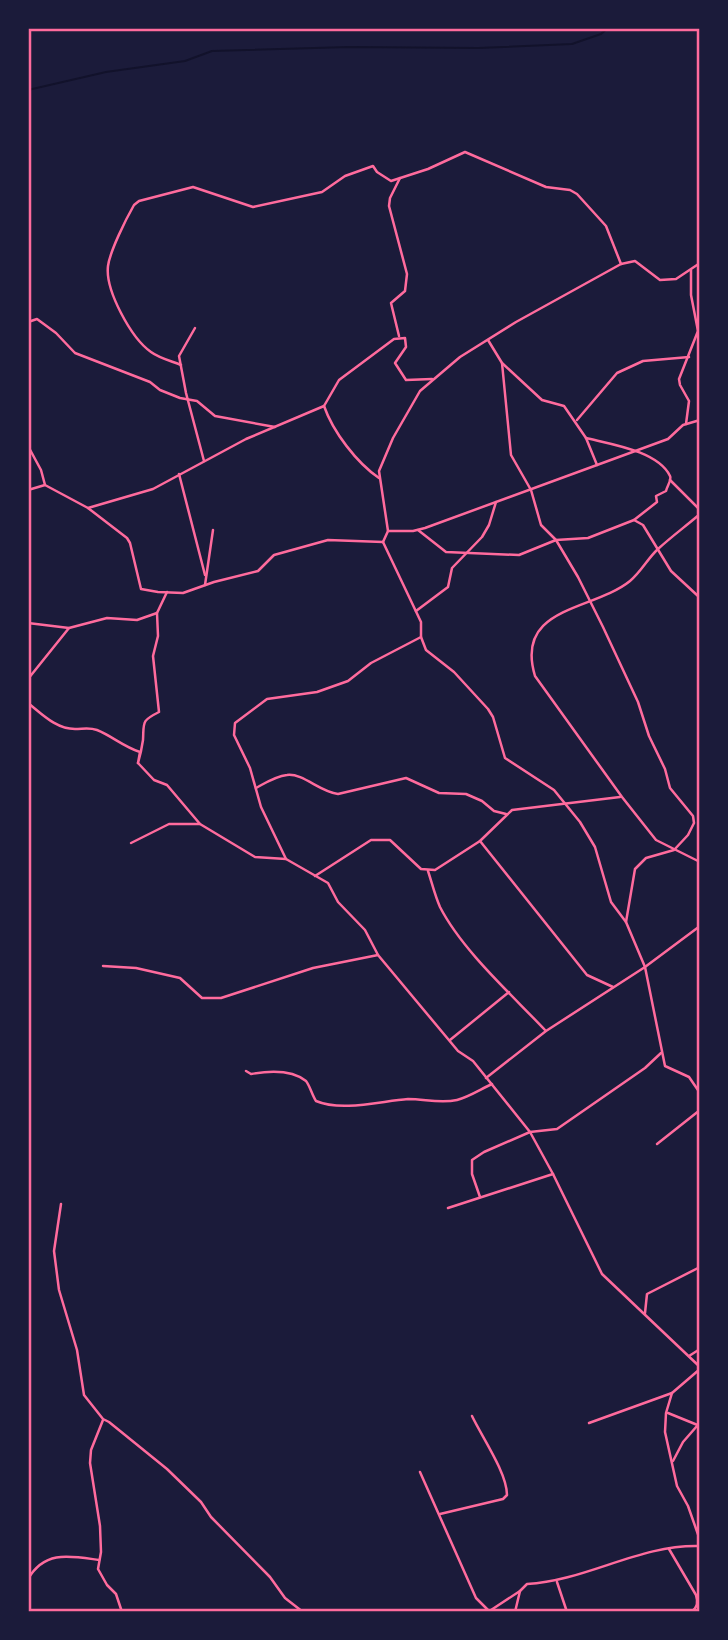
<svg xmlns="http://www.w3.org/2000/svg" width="728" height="1640" viewBox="0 0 728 1640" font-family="'Roboto Serif',serif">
	<rect width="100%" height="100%" fill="#1b1b3a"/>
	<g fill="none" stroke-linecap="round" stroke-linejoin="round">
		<polyline stroke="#12122b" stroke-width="2" points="28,90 106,72 185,61 212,51 349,47 478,48 572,44 601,34 608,28"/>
		<g stroke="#ff6b9d" stroke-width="2.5">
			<polyline points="28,322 37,319 56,333 75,353 150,382 160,390 180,398 197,401 215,416 275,427"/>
			<polyline points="195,328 179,356 186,393 204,461"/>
			<polyline points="399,336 391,303 405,291 407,274 389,206 390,198 400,178"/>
			<polyline points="488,340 502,363 542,400 564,406 586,438 597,465"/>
			<polyline points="502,363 511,455 531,490 541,525 556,540 578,577 603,627 638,702 649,736 665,769 670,788 693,816 694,823 688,835 674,850 646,858 635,869 626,922"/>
			<path d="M181,365C171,361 159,358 151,352C131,338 105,290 108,266C110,251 126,219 134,205L139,201L193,187L253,207L322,192L345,176L373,166L377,172L391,181L428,169L465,152L546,187L570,190L577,194L606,226L621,264"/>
			<polyline points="577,420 617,373 643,361 689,357"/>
			<polyline points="686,424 689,401 680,385 679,379 698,331 691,295 691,270"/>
			<path d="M586,438C610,444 658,451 670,476C672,480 667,486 666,491L656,496L657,502L634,520"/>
			<polyline points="28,446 41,470 45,485 88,508 127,538 130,543 141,589 158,592 183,593 214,582 258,571 274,555 328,540 383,542"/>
			<polyline points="179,474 205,575"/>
			<path d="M379,478C357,463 333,432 324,406L339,380L394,339L405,338L406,347L395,363L406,380L432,379"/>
			<polyline points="670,480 700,510"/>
			<polyline points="28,490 45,485"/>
			<polyline points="88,508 153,489 246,439 324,406"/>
			<path d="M700,514C686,526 671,537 658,549C648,558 641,572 630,581C593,611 514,606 535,676L622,797L656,840L700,862"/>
			<polyline points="418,530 446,552 519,555 556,540 588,538 634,520 643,525 671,571 698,596"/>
			<polyline points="388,531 413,531 425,528 668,439 683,425 700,420"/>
			<polyline points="383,542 421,622 421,637 426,650 454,672 488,709 493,717 505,758 554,790 580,822 595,847 611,902 626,922 645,967 665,1066 689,1077 700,1093"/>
			<polyline points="383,542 388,531 379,471 393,438 420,391 460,357 516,322 621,264 635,261 660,280 676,279 700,263"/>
			<polyline points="205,585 213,530"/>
			<polyline points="416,611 448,587 452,568 482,537 489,525 496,502"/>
			<polyline points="28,623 69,628 107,618 137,620 157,613"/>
			<polyline points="28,679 69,628"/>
			<path d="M28,703C42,714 56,729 75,729C83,729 89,727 97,730C112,736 124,747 140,752L138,763C140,756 142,747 143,740C144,722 141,721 159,712L153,656L158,636L157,613L167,592"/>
			<polyline points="138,763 154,780 167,785 200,824 255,857 286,859 328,883 338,902 365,930 378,955 458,1051 473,1061 530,1132 553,1174 602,1274 700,1367"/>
			<path d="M256,788C265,783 276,776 287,775C303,773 320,792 338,794L406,778L439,793L466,794L482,801L494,811L506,814"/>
			<polyline points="480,841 587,975 613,987"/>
			<polyline points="131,843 169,824 200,824"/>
			<polyline points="286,859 261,807 250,768 234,735 235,723 267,699 317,692 348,681 371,663 421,637"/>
			<path d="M428,871C432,883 435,896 440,907C462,950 511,994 545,1030"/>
			<polyline points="315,876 371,840 390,840 421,869 435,870 480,841 512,810 620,797"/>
			<polyline points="103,966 136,968 180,978 202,998 221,998 313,968 378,955"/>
			<polyline points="450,1040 509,992"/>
			<path d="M246,1071L251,1074C268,1071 291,1069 306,1081C310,1086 312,1095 316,1101C342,1112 381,1101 408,1099C425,1099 440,1104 457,1100C469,1097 481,1089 492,1084"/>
			<polyline points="486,1078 546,1031 645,967 700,926"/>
			<polyline points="657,1144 700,1110"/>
			<polyline points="480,1197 472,1174 472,1160 484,1152 530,1132 557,1129 645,1068 661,1053"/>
			<polyline points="61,1204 54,1251 59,1290 77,1350 84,1395 103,1419 109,1422 167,1469 201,1502 211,1517 270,1577 285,1598 303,1612"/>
			<polyline points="448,1208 553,1174"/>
			<polyline points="645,1313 647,1294 700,1267"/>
			<polyline points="689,1356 700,1349"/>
			<polyline points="700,1369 672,1393 666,1413 665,1432 677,1486 688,1506 700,1540"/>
			<polyline points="668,1413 700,1426"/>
			<polyline points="103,1420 91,1450 90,1463 100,1526 101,1552 98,1569 107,1585 116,1594 122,1612"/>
			<polyline points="589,1423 672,1393"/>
			<polyline points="673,1461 683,1442 697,1426"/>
			<polyline points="420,1472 476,1598 489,1611"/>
			<path d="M440,1514L503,1499L507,1495C507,1473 482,1437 472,1416"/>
			<path d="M669,1549L696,1595C698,1602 698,1607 691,1612"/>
			<path d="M28,1579C45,1550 70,1556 99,1560"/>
			<polyline points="557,1582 567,1612"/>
			<polyline points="488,1612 520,1591"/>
			<path d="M515,1612L520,1591L527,1584C586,1581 640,1544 700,1546"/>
			<polyline points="698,1612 700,1612"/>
		</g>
	</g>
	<rect width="728" height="1640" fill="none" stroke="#1b1b3a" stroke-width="60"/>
	<rect x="30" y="30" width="668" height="1580" fill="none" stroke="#ff6b9d" stroke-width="2.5"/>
</svg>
